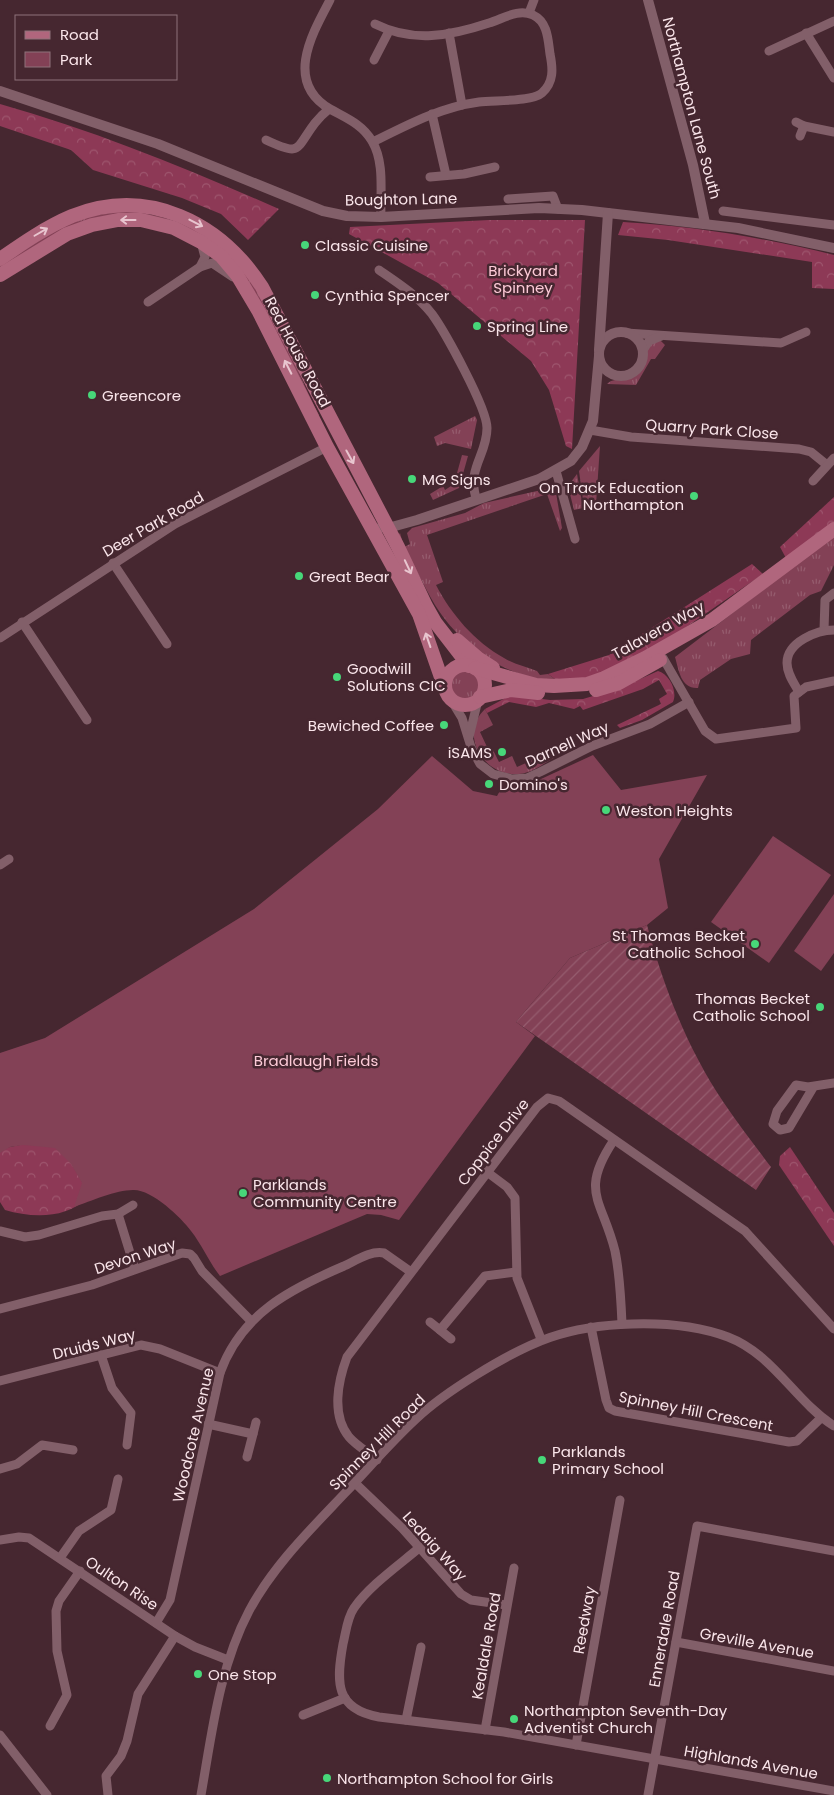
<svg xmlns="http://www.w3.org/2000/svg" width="834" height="1795" viewBox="0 0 834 1795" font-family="Poppins,sans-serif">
	<defs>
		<pattern id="grass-tufts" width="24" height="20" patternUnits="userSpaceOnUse" patternTransform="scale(1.25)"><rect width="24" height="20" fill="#834156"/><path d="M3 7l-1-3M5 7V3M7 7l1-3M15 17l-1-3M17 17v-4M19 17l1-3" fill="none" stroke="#955c6e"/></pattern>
		<pattern id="forest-crowns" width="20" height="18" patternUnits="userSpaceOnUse" patternTransform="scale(1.25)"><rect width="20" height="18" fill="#8d3956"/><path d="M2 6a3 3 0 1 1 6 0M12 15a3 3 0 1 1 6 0" fill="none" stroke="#9e566e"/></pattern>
		<pattern id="garden-furrows" width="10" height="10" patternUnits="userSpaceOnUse" patternTransform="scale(1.25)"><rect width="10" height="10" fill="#834156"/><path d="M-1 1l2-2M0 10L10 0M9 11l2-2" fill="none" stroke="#955c6e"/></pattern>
	</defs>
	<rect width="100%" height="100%" fill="#462730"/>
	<g fill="url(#grass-tufts)">
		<path d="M126,211C253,223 270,319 319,415L317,416C295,369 263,295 228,257C189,217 127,207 76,225C49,235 26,254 0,268V265L58,228L89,216Z"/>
		<path d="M660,340L665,345L655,359H651L636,385L607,384C615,376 630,382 639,371C645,364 643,353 647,345Z"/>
		<polygon points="475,416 477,420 471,449 445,443 437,446 434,437"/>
		<polygon points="600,446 596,504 584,507 579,471"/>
		<polygon points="462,455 468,456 459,488 433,500 430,494 443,486 445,490 454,484"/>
		<polygon points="577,474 583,508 574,510 568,486"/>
		<path d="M555,487L562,528L560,531L547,494L427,535L443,582L436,585C451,614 475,642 504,658C514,664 527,667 537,671L540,675L548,674L559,682C508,679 462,648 435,605C422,583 412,559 397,538L400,533L404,547L410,544L407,533L412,528L465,513L484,503Z"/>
		<path d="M834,536V565L821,591L810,595L751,640L750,654L731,659L700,680L698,688C681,689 679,671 675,657Z"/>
		<circle cx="465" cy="685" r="15"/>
		<path d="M485,709L493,725L480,732L488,749L492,748L499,762L512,756L517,767L557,749V756C544,763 533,773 519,774C484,777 458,735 485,709Z"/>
	</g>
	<g fill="url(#forest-crowns)">
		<path d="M0,104C96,131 188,169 279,209L248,240L221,214L182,198L93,170L71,150L0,126Z"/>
		<polygon points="489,220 585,220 572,449 566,446 549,390 531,361 438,283 349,234 350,227"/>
		<path d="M623,222C695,226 764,238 834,255V289L812,288V262L668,240L618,235Z"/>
		<polygon points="834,497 834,524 787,560 780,547"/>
		<polygon points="752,564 763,574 679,632 622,667 589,679 559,682 548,674 609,655"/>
		<path d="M658,671C669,674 678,691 673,702L642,720L620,728L617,725L661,704L659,699L667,694L659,680L643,689L583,710L580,706L574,709L549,703L536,707L509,702L487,713L485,709L511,695L550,700L583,699L620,688Z"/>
		<path d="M45,1140L75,1159L87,1198C66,1219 32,1218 5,1210L0,1202V1149Z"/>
		<polygon points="790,1147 834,1213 834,1246 779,1165 780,1156"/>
	</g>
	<g fill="#834156">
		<path d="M593,755L621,790L707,775L659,859L668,908L647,925L570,958L516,1022L535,1036L399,1220L381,1215L367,1214L220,1276C209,1262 202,1245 191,1231C181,1217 151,1189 133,1190C116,1190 91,1201 74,1207L82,1183L71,1164L55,1148L23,1145L10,1147L0,1153V1053L45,1038L254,909L378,809L432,756L473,791L497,796L502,787L528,785Z"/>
		<polygon points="773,836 831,875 769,963 711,922"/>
		<polygon points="834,894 834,953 821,971 794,951"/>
	</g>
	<path fill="url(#garden-furrows)" d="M647,925C664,988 687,1048 724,1103C739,1125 755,1146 771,1167L756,1190L516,1022L570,958Z"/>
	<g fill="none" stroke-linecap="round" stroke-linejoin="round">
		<g stroke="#825f69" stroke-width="9">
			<path d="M330,0C312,34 284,82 330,109C346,118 362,124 372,141C385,163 380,192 381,217"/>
			<polyline points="529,13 534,0"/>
			<polyline points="449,33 462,105"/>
			<polyline points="806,33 834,78"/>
			<polyline points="769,51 834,21"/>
			<polyline points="374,60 389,31"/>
			<polyline points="432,114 446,175"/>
			<polyline points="796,122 804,126 834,132"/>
			<polyline points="800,136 804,126"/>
			<path d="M266,140C302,157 295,149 315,123C319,118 324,113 329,109"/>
			<path d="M373,142C407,125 441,107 479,102C494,100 532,102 542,93C554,82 553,69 550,54C548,40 548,22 533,15C518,8 503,19 489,23C450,36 413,43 375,24"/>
			<polyline points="430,177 464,174 495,167"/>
			<polyline points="508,199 553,196 558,209"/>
			<polyline points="723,211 834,225"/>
			<polyline points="200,267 205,257 201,242"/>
			<path d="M379,270C398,283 418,296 432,314C445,332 487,408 487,428C487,455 467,468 476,498"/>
			<polyline points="148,302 200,267 212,263 233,277"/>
			<polyline points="626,333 781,343 806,332"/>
			<polyline points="643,350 649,341 661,336"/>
			<polyline points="590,430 631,437 799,449 811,452 827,465"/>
			<polyline points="556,471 575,539"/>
			<polyline points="813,481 834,458"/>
			<polyline points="113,563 167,644"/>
			<polyline points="22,622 87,720"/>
			<polyline points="824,630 825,600 834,593"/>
			<polyline points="0,638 175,524 327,447"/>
			<polyline points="663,658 705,731 716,739 796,728 794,696 806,687 834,681"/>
			<path d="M799,692C794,683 787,674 787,663C787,642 817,630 834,630"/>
			<polyline points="451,700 462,718 471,747 480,764 493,774 512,779 527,778 540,772 592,746 650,724 689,702"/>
			<polyline points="469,737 478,700"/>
			<polyline points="0,865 9,859"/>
			<polyline points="814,1086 789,1128 780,1130 773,1124 777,1111 796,1085 808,1087 834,1083"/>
			<path d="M614,1140C579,1192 602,1199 615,1251C620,1275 621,1300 622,1324"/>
			<polyline points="487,1172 507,1187 515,1198 517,1278 541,1339"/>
			<polyline points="118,1214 135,1269"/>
			<polyline points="0,1231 25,1237 39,1235 102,1216 118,1214 133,1205"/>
			<polyline points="0,1309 92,1285 182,1253 190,1254 194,1258 202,1271 251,1321"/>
			<polyline points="430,1322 440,1330 485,1276 516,1272"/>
			<polyline points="591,1327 606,1400 609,1408 615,1411 789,1442 797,1441 821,1418"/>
			<polyline points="440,1330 451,1339"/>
			<polyline points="101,1355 112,1388 131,1413 127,1445"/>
			<polyline points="0,1381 141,1345 160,1349 220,1373"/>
			<polyline points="208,1424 253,1434 256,1422"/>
			<polyline points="247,1457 253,1434"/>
			<path d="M377,1460C368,1452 357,1446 349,1437C331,1415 338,1381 347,1357L537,1107L548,1098L559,1101L745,1231L834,1329"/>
			<polyline points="0,1469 17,1464 42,1445 73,1450"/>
			<polyline points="355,1483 402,1528 461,1594 471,1600 506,1605"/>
			<polyline points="0,1540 19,1537 29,1538 175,1636 195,1647 228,1660"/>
			<path d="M419,1548C399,1565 369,1586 354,1608C347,1618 346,1632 343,1644C336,1682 335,1709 379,1717L504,1732L834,1791"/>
			<polyline points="60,1558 79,1531 111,1510 118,1479"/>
			<path d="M156,1623L170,1600L220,1373C241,1314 290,1289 344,1266C355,1261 371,1250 384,1253L411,1272"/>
			<polyline points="676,1642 834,1671"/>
			<polyline points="303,1715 345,1698"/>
			<polyline points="406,1720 421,1647"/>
			<polyline points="50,1726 67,1695 57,1651 56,1611 59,1601 80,1571"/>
			<polyline points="485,1730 514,1568"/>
			<polyline points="0,1735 47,1795"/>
			<polyline points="576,1745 620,1500"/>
			<polyline points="108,1795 106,1776 121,1756 127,1741 138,1694 175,1636"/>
			<path d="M201,1795C212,1733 219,1668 249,1611C273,1566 310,1530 345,1493C369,1468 391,1442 416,1419C434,1402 455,1388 476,1375C531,1341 566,1326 632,1324C664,1323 698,1326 728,1337C773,1354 795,1401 834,1426"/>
			<polyline points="648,1795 697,1526 834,1551"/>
		</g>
		<g stroke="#825f69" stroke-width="10">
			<polyline points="648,0 693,165 705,223"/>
			<polyline points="0,91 158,144 323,211 347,216 381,217 539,208 582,210 738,228 834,248"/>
			<circle cx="621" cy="354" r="22"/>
			<polyline points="599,350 608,213"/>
			<polyline points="381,527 388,528 417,520 539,479 571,461 582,447 593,421 599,356"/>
		</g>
		<g stroke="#b0667d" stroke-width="14">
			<path d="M0,259C23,243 46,227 72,216C148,186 220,222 262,287L398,547L426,606L435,622L469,666"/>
			<polyline points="0,275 67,234 92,225 118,220 141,220 174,228 201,242 221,256 237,275 259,312 327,447 419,614 444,686"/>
			<polyline points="457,640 479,659 493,668"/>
			<circle cx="465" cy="685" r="20"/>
			<polyline points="475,668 536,685 554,686 587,684 604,678 645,658 712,620 834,529"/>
			<polyline points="596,690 619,683 660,660"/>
			<polyline points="480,697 511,690 538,693"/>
		</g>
	</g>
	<defs><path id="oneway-shaft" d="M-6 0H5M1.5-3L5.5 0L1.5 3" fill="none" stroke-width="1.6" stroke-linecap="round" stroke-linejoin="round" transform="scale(1.25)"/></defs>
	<g stroke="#e8c5cf">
		<use href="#oneway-shaft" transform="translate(128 220) rotate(180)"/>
		<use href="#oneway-shaft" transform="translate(196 223) rotate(27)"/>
		<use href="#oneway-shaft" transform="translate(41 232) rotate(-30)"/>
		<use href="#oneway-shaft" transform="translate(288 367) rotate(-117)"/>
		<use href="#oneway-shaft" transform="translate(350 457) rotate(61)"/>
		<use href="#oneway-shaft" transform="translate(408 567) rotate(65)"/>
		<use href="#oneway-shaft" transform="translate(428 640) rotate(-109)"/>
	</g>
	<g fill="#47d779" stroke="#462730" stroke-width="2">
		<circle cx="305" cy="245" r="5"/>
		<circle cx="315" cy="295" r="5"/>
		<circle cx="477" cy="326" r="5"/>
		<circle cx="92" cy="395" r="5"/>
		<circle cx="412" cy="479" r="5"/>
		<circle cx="694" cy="496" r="5"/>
		<circle cx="299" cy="576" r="5"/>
		<circle cx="337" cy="677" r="5"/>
		<circle cx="444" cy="725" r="5"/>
		<circle cx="502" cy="752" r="5"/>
		<circle cx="489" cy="784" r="5"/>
		<circle cx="606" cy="810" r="5"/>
		<circle cx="755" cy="944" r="5"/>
		<circle cx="820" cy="1007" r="5"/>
		<circle cx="243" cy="1193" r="5"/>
		<circle cx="542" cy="1460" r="5"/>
		<circle cx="198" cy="1674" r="5"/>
		<circle cx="514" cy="1719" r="5"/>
		<circle cx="327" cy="1778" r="5"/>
	</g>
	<g text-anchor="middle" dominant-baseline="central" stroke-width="5" stroke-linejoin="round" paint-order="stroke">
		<g font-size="15" fill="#fae5ea" stroke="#462730">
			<text transform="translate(692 108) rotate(75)">Northampton Lane South</text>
			<text transform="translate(401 199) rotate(-1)">Boughton Lane</text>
			<text transform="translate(298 352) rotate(62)">Red House Road</text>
			<text transform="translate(712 429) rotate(4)">Quarry Park Close</text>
			<text transform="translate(153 524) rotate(-30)">Deer Park Road</text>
			<text transform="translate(658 630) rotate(-29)">Talavera Way</text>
			<text transform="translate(567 744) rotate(-24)">Darnell Way</text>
			<text transform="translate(493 1142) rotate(-52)">Coppice Drive</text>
			<text transform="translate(135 1256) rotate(-18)">Devon Way</text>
			<text transform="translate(94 1344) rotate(-14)">Druids Way</text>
			<text transform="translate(696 1411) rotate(11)">Spinney Hill Crescent</text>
			<text transform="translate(193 1435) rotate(-77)">Woodcote Avenue</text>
			<text transform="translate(377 1442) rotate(-45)">Spinney Hill Road</text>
			<text transform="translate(435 1546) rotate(48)">Ledaig Way</text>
			<text transform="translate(122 1583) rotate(34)">Oulton Rise</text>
			<text transform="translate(584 1620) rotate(-80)">Reedway</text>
			<text transform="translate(664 1629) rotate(-80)">Ennerdale Road</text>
			<text transform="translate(757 1643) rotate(10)">Greville Avenue</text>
			<text transform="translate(486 1646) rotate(-80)">Kealdale Road</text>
			<text transform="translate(751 1762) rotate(10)">Highlands Avenue</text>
		</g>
		<g font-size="15" fill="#fae5ea" stroke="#462730" text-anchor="start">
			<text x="315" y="245">Classic Cuisine</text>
			<text x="325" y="295">Cynthia Spencer</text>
			<text x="487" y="326">Spring Line</text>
			<text x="102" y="395">Greencore</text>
			<text x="422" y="479">MG Signs</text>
			<text x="684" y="487" text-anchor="end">On Track Education<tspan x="684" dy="17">Northampton</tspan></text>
			<text x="309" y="576">Great Bear</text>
			<text x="347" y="668">Goodwill<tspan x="347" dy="17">Solutions CIC</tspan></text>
			<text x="434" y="725" text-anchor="end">Bewiched Coffee</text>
			<text x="492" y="752" text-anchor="end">iSAMS</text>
			<text x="499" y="784">Domino's</text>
			<text x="616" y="810">Weston Heights</text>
			<text x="745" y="935" text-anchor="end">St Thomas Becket<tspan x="745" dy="17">Catholic School</tspan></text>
			<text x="810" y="998" text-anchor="end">Thomas Becket<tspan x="810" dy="17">Catholic School</tspan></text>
			<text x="253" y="1184">Parklands<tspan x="253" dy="17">Community Centre</tspan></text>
			<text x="552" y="1451">Parklands<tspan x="552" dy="17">Primary School</tspan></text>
			<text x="208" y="1674">One Stop</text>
			<text x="524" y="1710">Northampton Seventh-Day<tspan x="524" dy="17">Adventist Church</tspan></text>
			<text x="337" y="1778">Northampton School for Girls</text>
		</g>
		<g font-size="15" fill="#fdcad7" stroke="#462730">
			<text x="523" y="270">Brickyard<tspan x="523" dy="17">Spinney</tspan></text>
			<text x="316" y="1060">Bradlaugh Fields</text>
		</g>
	</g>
	<rect x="15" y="15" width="162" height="65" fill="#462730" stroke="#8e737a"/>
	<rect x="25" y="31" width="25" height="8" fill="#b0667d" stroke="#8e737a"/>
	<text x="60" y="40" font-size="15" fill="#fae5ea">Road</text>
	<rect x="25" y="52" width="25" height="15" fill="#834156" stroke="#8e737a"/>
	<text x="60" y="65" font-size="15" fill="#fae5ea">Park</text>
</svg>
